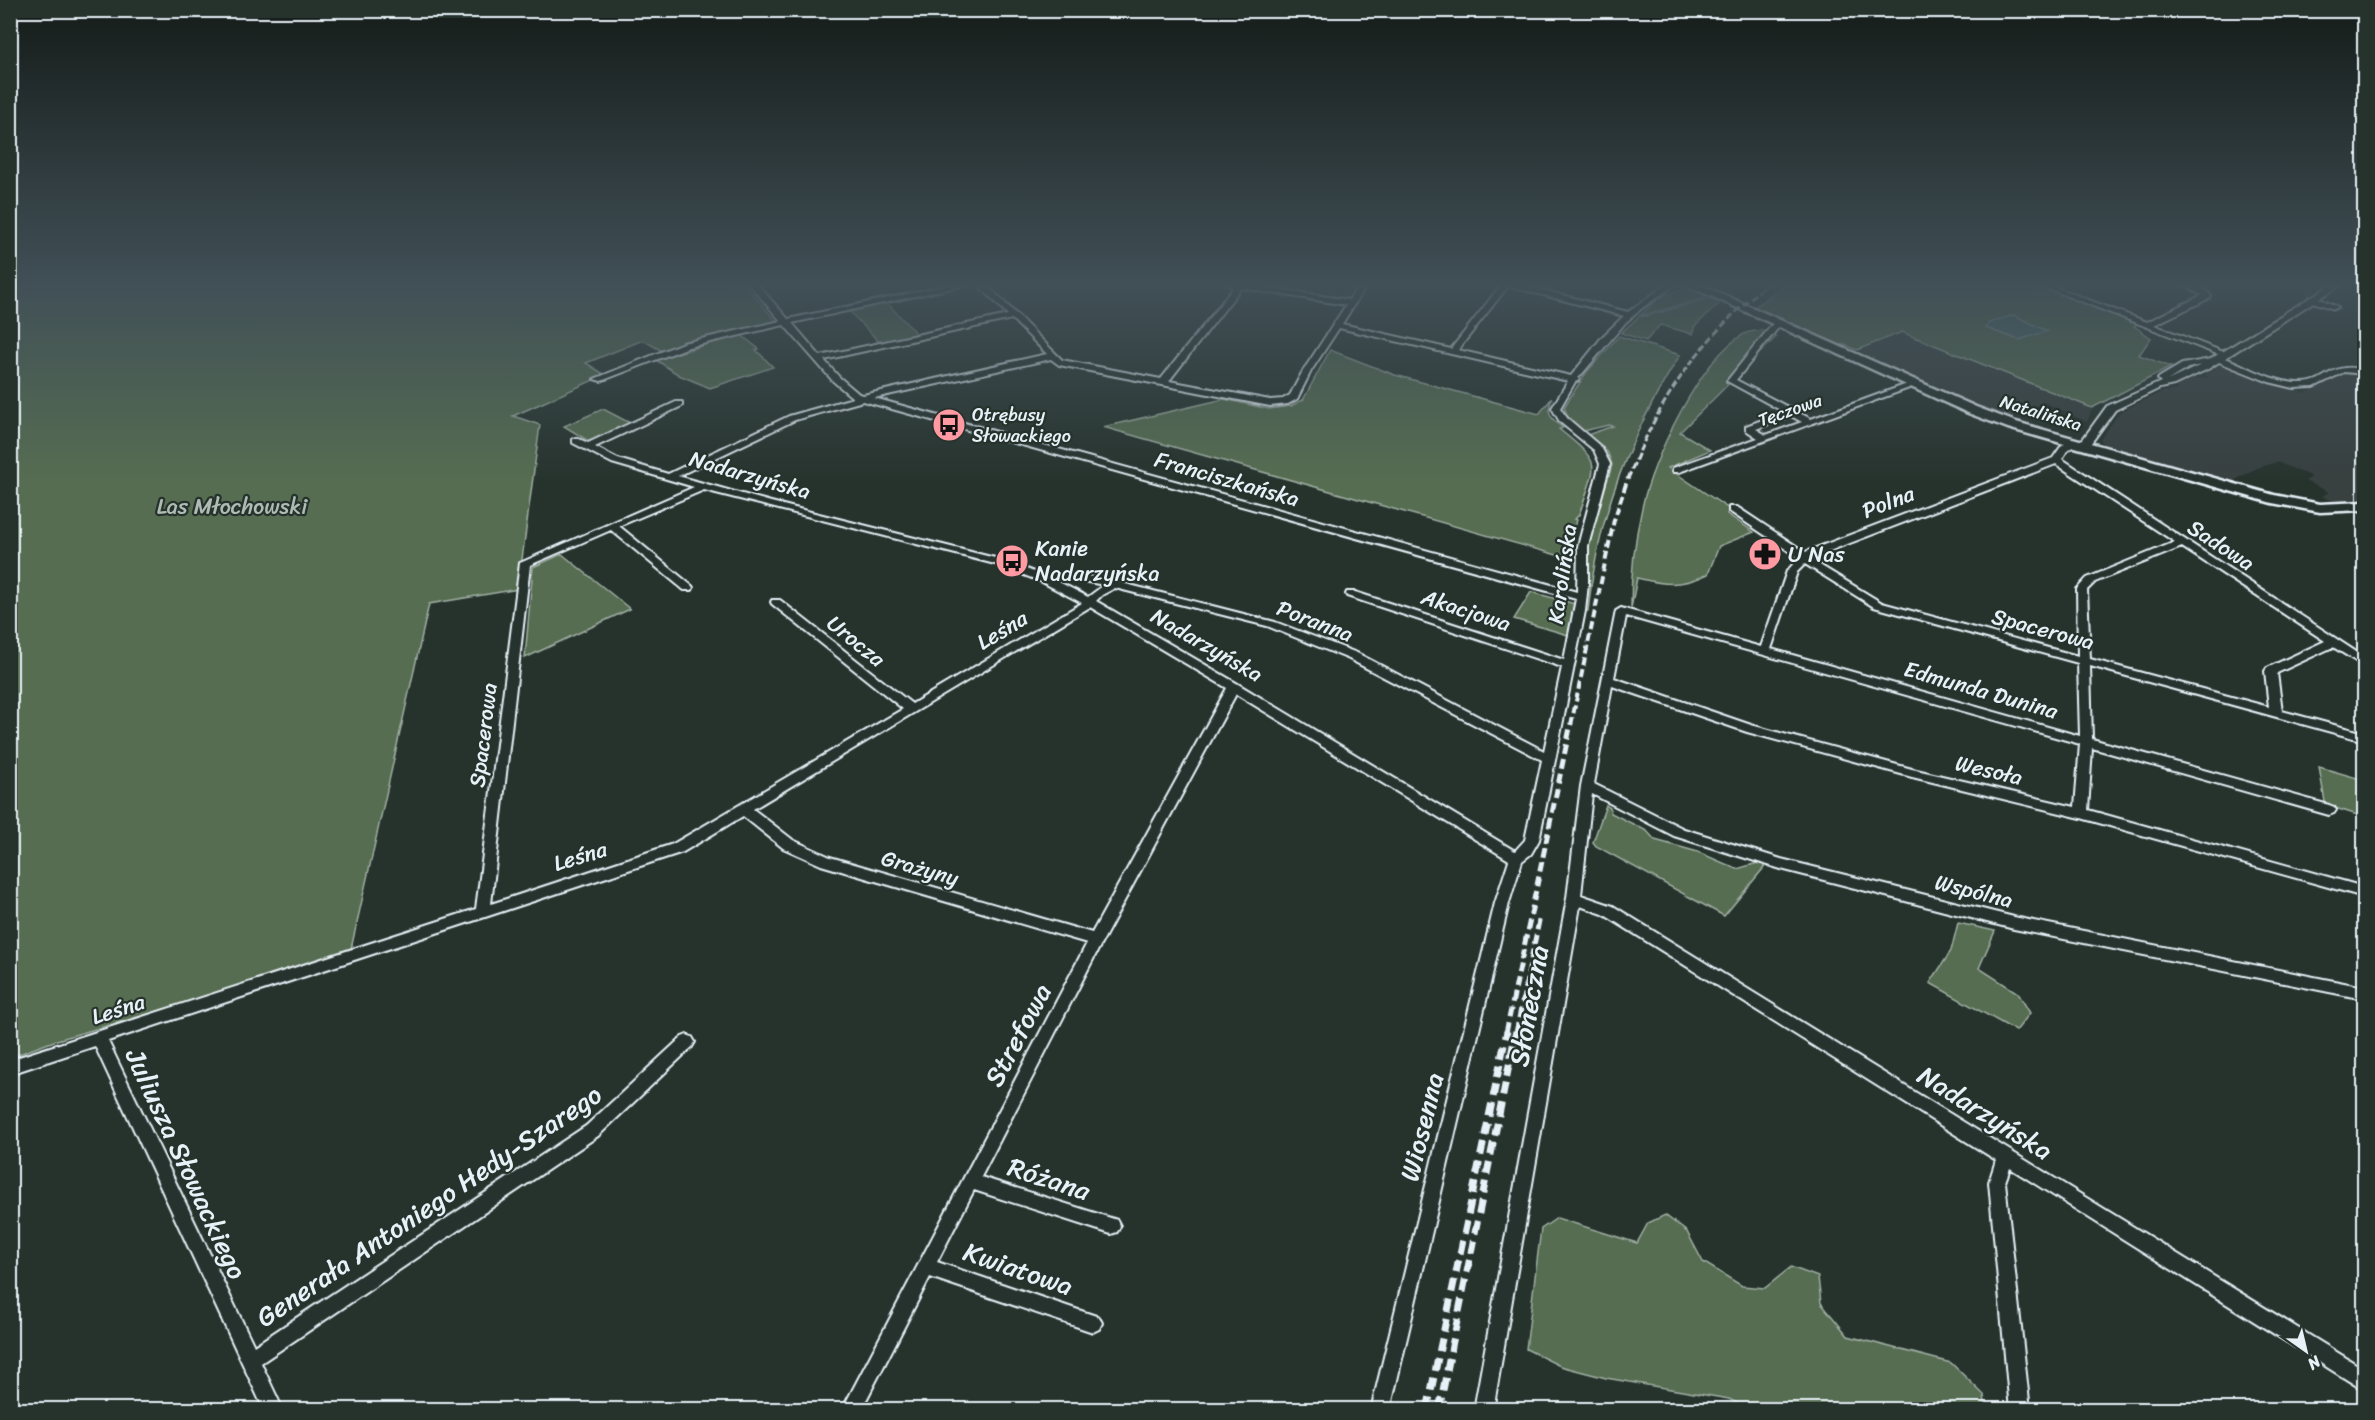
<svg xmlns="http://www.w3.org/2000/svg" width="2375" height="1420" viewBox="0 0 2375 1420" font-family="Sriracha,sans-serif">
	<rect width="100%" height="100%" fill="#26332d"/>
	<filter id="ink" filterUnits="userSpaceOnUse"><feTurbulence type="fractalNoise" baseFrequency=".0167" numOctaves="2"/><feDisplacementMap in="SourceGraphic" scale="12" xChannelSelector="R" yChannelSelector="G"/><feConvolveMatrix kernelMatrix="1 2 1 2 8 2 1 2 1" color-interpolation-filters="sRGB"/></filter>
	<g filter="url(#ink)">
		<g fill="#374141">
			<polygon points="1902,332 2081,402 2092,409 2087,422 2044,402 2006,419 1885,368 1884,363 1855,350"/>
			<polygon points="2222,364 2305,393 2353,371 2364,376 2364,499 2334,502 2322,496 2329,492 2305,481 2312,477 2277,462 2257,468 2230,483 2106,446 2100,440 2120,412 2162,392 2178,390 2175,386 2191,379 2209,378 2204,375"/>
		</g>
		<g fill="#576d51" stroke="#a0afa4" stroke-width="1.5">
			<polygon points="11,284 744,284 776,321 698,339 662,351 643,340 586,363 605,375 513,416 540,425 518,589 429,604 351,949 232,990 57,1040 11,1057"/>
			<polygon points="1785,284 2034,284 2137,324 2134,326 2151,338 2139,355 2171,367 2092,408 1902,332 1857,350 1845,345 1834,345 1765,311 1761,313 1752,309"/>
			<polygon points="1685,287 1720,303 1694,327 1693,334 1660,325 1646,341 1621,333 1659,298"/>
			<polygon points="887,303 917,334 880,343 849,311"/>
			<path d="M1762,330L1776,337L1680,432L1710,450L1668,468L1729,509L1727,514L1754,532L1719,546L1708,574C1681,587 1665,585 1637,578L1631,608C1631,574 1634,542 1642,508C1652,460 1700,359 1744,334C1749,331 1757,331 1762,330Z"/>
			<polygon points="740,334 759,349 756,350 773,367 710,388 679,375 656,360"/>
			<path d="M1619,336L1680,355C1629,437 1598,514 1588,611H1585L1589,540L1612,465L1608,453L1587,435L1613,426L1609,425L1583,431L1568,417L1564,407L1586,373Z"/>
			<path d="M1330,350L1395,375L1539,414L1552,398C1546,414 1550,418 1563,428L1559,429C1604,466 1597,460 1579,515L1575,519L1577,520L1570,548L1568,584L1560,586L1565,578L1560,576L1564,557L1103,427L1224,399L1269,409L1291,406L1303,400Z"/>
			<polygon points="603,409 630,423 590,442 564,426"/>
			<polygon points="562,554 630,609 525,658 533,567"/>
			<polygon points="1531,592 1575,604 1568,635 1514,619"/>
			<polygon points="2319,767 2364,780 2364,817 2329,806 2325,802"/>
			<polygon points="1606,805 1610,808 1611,813 1647,831 1655,840 1698,852 1737,869 1761,862 1767,864 1724,916 1596,846 1593,842"/>
			<polygon points="1958,923 1995,931 1979,968 2018,993 2030,1013 2016,1031 1930,983 1951,951"/>
			<polygon points="1665,1215 1687,1232 1703,1262 1742,1286 1765,1288 1791,1267 1818,1277 1821,1303 1848,1336 1951,1363 1984,1395 1986,1409 1865,1410 1855,1407 1855,1410 1748,1409 1729,1399 1606,1378 1560,1366 1526,1349 1541,1229 1557,1218 1637,1243 1648,1223"/>
		</g>
		<polygon fill="#496c6f" stroke="#89a1a6" stroke-width="1.5" points="2014,315 2047,331 2019,340 1986,328 1989,323"/>
		<g fill="none" stroke-linecap="round" stroke-linejoin="round">
			<g stroke="#89a1a6" stroke-width="3">
				<polyline points="1697,301 1706,299"/>
				<polyline points="1665,310 1695,302"/>
				<polyline points="1642,316 1663,311"/>
			</g>
			<g stroke="#e8f1f8" stroke-width="4">
				<g id="minor">
					<path d="M749,284H757L788,319L955,284H970L792,323L820,356L1008,315L978,284H986L1062,360L1161,379L1234,287L1225,284H1244L1349,300L1359,284H1367L1342,324L1451,349L1502,284H1519L1628,312L1667,284H1676L1642,308L1625,323L1581,375L1578,378L1579,380L1575,382L1560,408L1567,418L1601,447L1610,464L1588,546V584L1585,611L1539,840L1531,854L1522,861L1509,903L1390,1410H1371L1495,903L1509,860L1236,694L1101,944L981,1177L1117,1220L1120,1226L1117,1232L1111,1234L974,1190L937,1262L1099,1317L1102,1323L1099,1329L1093,1332L930,1277L861,1410H842L1087,943L821,865L783,848L743,816L683,852L108,1041L254,1346L586,1126L682,1037L687,1035L692,1037L695,1042L692,1047L598,1136L261,1363L283,1410H264L95,1046L10,1074V1060L476,909L520,563L694,487L612,463L573,443V439H579L588,443L676,402H682V406L595,447L618,459L668,474L789,416L853,398L833,381L784,325L689,347L601,381L594,379L683,343L781,321ZM1508,286L1624,316L1603,336L1571,376L1458,350ZM1241,288L1346,305L1303,371L1290,395L1283,399L1270,400L1169,381ZM1012,319L1047,354L863,395L859,394L839,377L824,360ZM1339,328L1568,381L1552,408L1560,422L1594,450L1600,464L1578,546L1577,592L874,398L1051,359L1059,365L1270,406L1288,404L1297,399L1311,371ZM863,401L1576,599L1564,660L1355,592H1347L1346,594L1347,596L1562,667L1544,751L1357,653L1275,622L1114,581L1072,573L1047,577L1003,560L771,502L678,476L795,420ZM704,490L995,564L1042,582L1082,603L912,704L780,600H772L771,602L772,604L903,709L673,844L491,904L530,565L611,530L684,590H692L693,588L692,586L619,526ZM1072,579L1104,585L1088,597L1057,581ZM1115,588L1267,626L1349,659L1542,760L1525,840L1515,851L1238,684L1096,601L1102,595ZM1090,607L1227,688L1092,933L830,857L793,840L753,809Z"/>
					<path d="M2036,284H2047L2147,322L2202,295L2183,284C2195,284 2204,286 2211,296L2210,298L2154,325L2229,354L2222,356Z"/>
					<polygon points="2310,297 2316,297 2338,307 2334,309 2310,301"/>
					<path d="M1775,321L1782,323L1736,380L1811,419L1913,382L1920,384L1679,472H1673V468L1758,438L1746,430V426L1784,412L1727,381ZM1791,416L1802,422L1766,435L1756,429Z"/>
					<path d="M2217,355C2245,364 2273,384 2302,383C2328,383 2329,361 2364,370V374L2344,372L2314,387L2294,388L2269,382L2214,360L2213,358Z"/>
					<path d="M2077,440L2080,441V445L2068,449L2062,459L2364,657V666L2333,647L2277,673L2282,711L2364,733V741L2090,666L2092,739L2329,805L2334,807L2336,810L2334,813L2329,815L2092,748L2088,810L2364,887V897L2081,818L1912,777L1747,732L1612,686L1594,784L1684,829L1781,859L2014,917L2364,987V999L2014,929L1781,869L1674,836L1592,794L1581,895L1613,906L2364,1369V1388L2357,1386L2010,1168L2005,1182L2030,1410H2010L1989,1182L1996,1160L1603,914L1580,906L1493,1410H1474L1567,898L1581,786L1616,611L1621,608L1761,647L1787,571L1799,558L1729,511V507H1737L1805,552L2053,458L2062,445ZM2056,464L2175,542L2087,578L2077,589L2078,656L1882,603L1818,564L1811,558ZM2182,547L2325,641L2267,668L2265,671L2269,707L2090,659L2087,590L2095,582ZM1805,564L1874,607L2078,663L2080,736L1771,649L1797,572ZM1626,616L2080,744L2075,807L1912,769L1751,725L1614,678Z"/>
				</g>
			</g>
			<g stroke="#e8f1f8" stroke-width="4">
				<path id="tertiary" d="M2332,284H2342L2208,369L2174,385L2160,388L2115,410L2091,443L2077,446L2072,443L2083,439L2107,406L2161,382L2158,379L2160,377L2182,364L2211,359ZM2201,365L2169,380L2167,381L2188,368Z"/>
			</g>
			<g stroke="#e8f1f8" stroke-width="5">
				<polygon id="secondary" points="1685,284 1699,284 1976,407 2016,422 2274,495 2320,504 2364,502 2364,510 2320,512 2272,503 2008,428 1968,413"/>
			</g>
			<use href="#minor" fill="#26332d" fill-rule="evenodd"/>
			<use href="#tertiary" fill="#26332d" fill-rule="evenodd"/>
			<use href="#secondary" fill="#26332d" fill-rule="evenodd"/>
			<path stroke="#e8f1f8" stroke-width="3" stroke-dasharray="7 3" stroke-linecap="butt" d="M1628,479C1660,397 1699,341 1767,284"/>
			<polyline stroke="#e8f1f8" stroke-width="4" stroke-dasharray="8 4" stroke-linecap="butt" points="1571,725 1614,520 1628,478"/>
			<g stroke="#e8f1f8" stroke-width="5" stroke-dasharray="10 5" stroke-linecap="butt">
				<polyline points="1506,1033 1571,723"/>
				<polyline points="1516,1033 1540,916"/>
			</g>
			<g stroke="#e8f1f8" stroke-width="7" stroke-dasharray="13 7" stroke-linecap="butt">
				<polyline points="1427,1410 1507,1031"/>
				<polyline points="1439,1410 1516,1031"/>
			</g>
		</g>
	</g>
	<linearGradient id="sky" x2="0" y2="1"><stop stop-color="#151c19"/><stop offset="0.59" stop-color="#415057"/><stop offset="1" stop-color="#415057" stop-opacity="0"/></linearGradient>
	<rect width="2375" height="483" fill="url(#sky)"/>
	<defs>
		<g id="bus-disc" transform="scale(1.725)"><circle r="9.5" fill="#ff9aa2" stroke="#26332d"/><path d="M-5-6H5V4H4V6H2V4H-2V6H-4V4H-5ZM-3.5-4V0h7V-4ZM-3.5 1.2v1.5H-2V1.2ZM2 1.2v1.5H3.5V1.2Z" fill="#111"/></g>
		<g id="pharmacy-disc" transform="scale(1.725)"><circle r="9.5" fill="#ff9aa2" stroke="#26332d"/><path d="M-2-6h4v4h4v4h-4v4h-4v-4h-4v-4h4Z" fill="#111"/></g>
	</defs>
	<g fill-rule="evenodd">
		<use href="#bus-disc" x="949" y="425"/>
		<use href="#pharmacy-disc" x="1765" y="554"/>
		<use href="#bus-disc" x="1012" y="561"/>
	</g>
	<g text-anchor="middle" dominant-baseline="central" stroke-width="4.5" stroke-linejoin="round" paint-order="stroke">
		<g font-size="18" fill="#e8f1f8" stroke="#26332d">
			<text transform="translate(1790 410) rotate(-19)">Tęczowa</text>
			<text transform="translate(2041 413) rotate(17)">Natalińska</text>
		</g>
		<g font-size="18" fill="#e8f1f8" stroke="#26332d" text-anchor="start">
			<text x="972" y="415">Otrębusy<tspan x="972" dy="21">Słowackiego</tspan></text>
		</g>
		<g font-size="22" fill="#e8f1f8" stroke="#26332d">
			<text transform="translate(750 475) rotate(16)">Nadarzyńska</text>
			<text transform="translate(1227 479) rotate(16)">Franciszkańska</text>
			<text transform="translate(1888 502) rotate(-21)">Polna</text>
			<text transform="translate(2221 545) rotate(33)">Sadowa</text>
			<text transform="translate(1562 574) rotate(-82)">Karolińska</text>
			<text transform="translate(1466 610) rotate(18)">Akacjowa</text>
			<text transform="translate(1315 621) rotate(21)">Poranna</text>
			<text transform="translate(2043 629) rotate(15)">Spacerowa</text>
			<text transform="translate(1002 630) rotate(-31)">Leśna</text>
			<text transform="translate(856 641) rotate(39)">Urocza</text>
			<text transform="translate(1207 645) rotate(30)">Nadarzyńska</text>
			<text transform="translate(1981 690) rotate(16)">Edmunda Dunina</text>
			<text transform="translate(483 735) rotate(-83)">Spacerowa</text>
			<text transform="translate(1989 770) rotate(13)">Wesoła</text>
			<text transform="translate(580 856) rotate(-17)">Leśna</text>
			<text transform="translate(920 868) rotate(16)">Grażyny</text>
			<text transform="translate(1974 891) rotate(14)">Wspólna</text>
			<text transform="translate(118 1009) rotate(-18)">Leśna</text>
		</g>
		<g font-size="22" fill="#aebcb5" stroke="#26332d">
			<text x="232" y="506">Las Młochowski</text>
		</g>
		<g font-size="22" fill="#e8f1f8" stroke="#26332d" text-anchor="start">
			<text x="1035" y="548">Kanie<tspan x="1035" dy="25">Nadarzyńska</tspan></text>
			<text x="1788" y="554">U Nas</text>
		</g>
		<g font-size="27" fill="#e8f1f8" stroke="#26332d">
			<text transform="translate(1529 1006) rotate(-80)">Słoneczna</text>
			<text transform="translate(1018 1035) rotate(-62)">Strefowa</text>
			<text transform="translate(1985 1113) rotate(32)">Nadarzyńska</text>
			<text transform="translate(1422 1127) rotate(-76)">Wiosenna</text>
			<text transform="translate(186 1164) rotate(65)">Juliusza Słowackiego</text>
			<text transform="translate(1049 1179) rotate(18)">Różana</text>
			<text transform="translate(429 1206) rotate(-34)">Generała Antoniego Hedy-Szarego</text>
			<text transform="translate(1018 1269) rotate(19)">Kwiatowa</text>
		</g>
	</g>
	<rect width="2375" height="1420" fill="none" stroke="#26332d" stroke-width="36"/>
	<rect x="18" y="18" width="2339" height="1384" fill="none" stroke="#e8f1f8" stroke-width="2" filter="url(#ink)"/>
	<g transform="translate(2306 1351) rotate(146)" stroke="#26332d" stroke-width="4.5" paint-order="stroke">
	<path d="M0-4.5L10 22L0 15L-10 22Z" fill="#e8f1f8"/>
	<text y="-9" font-size="16" font-weight="bold" text-anchor="middle" fill="#e8f1f8">N</text>
	</g>
</svg>
